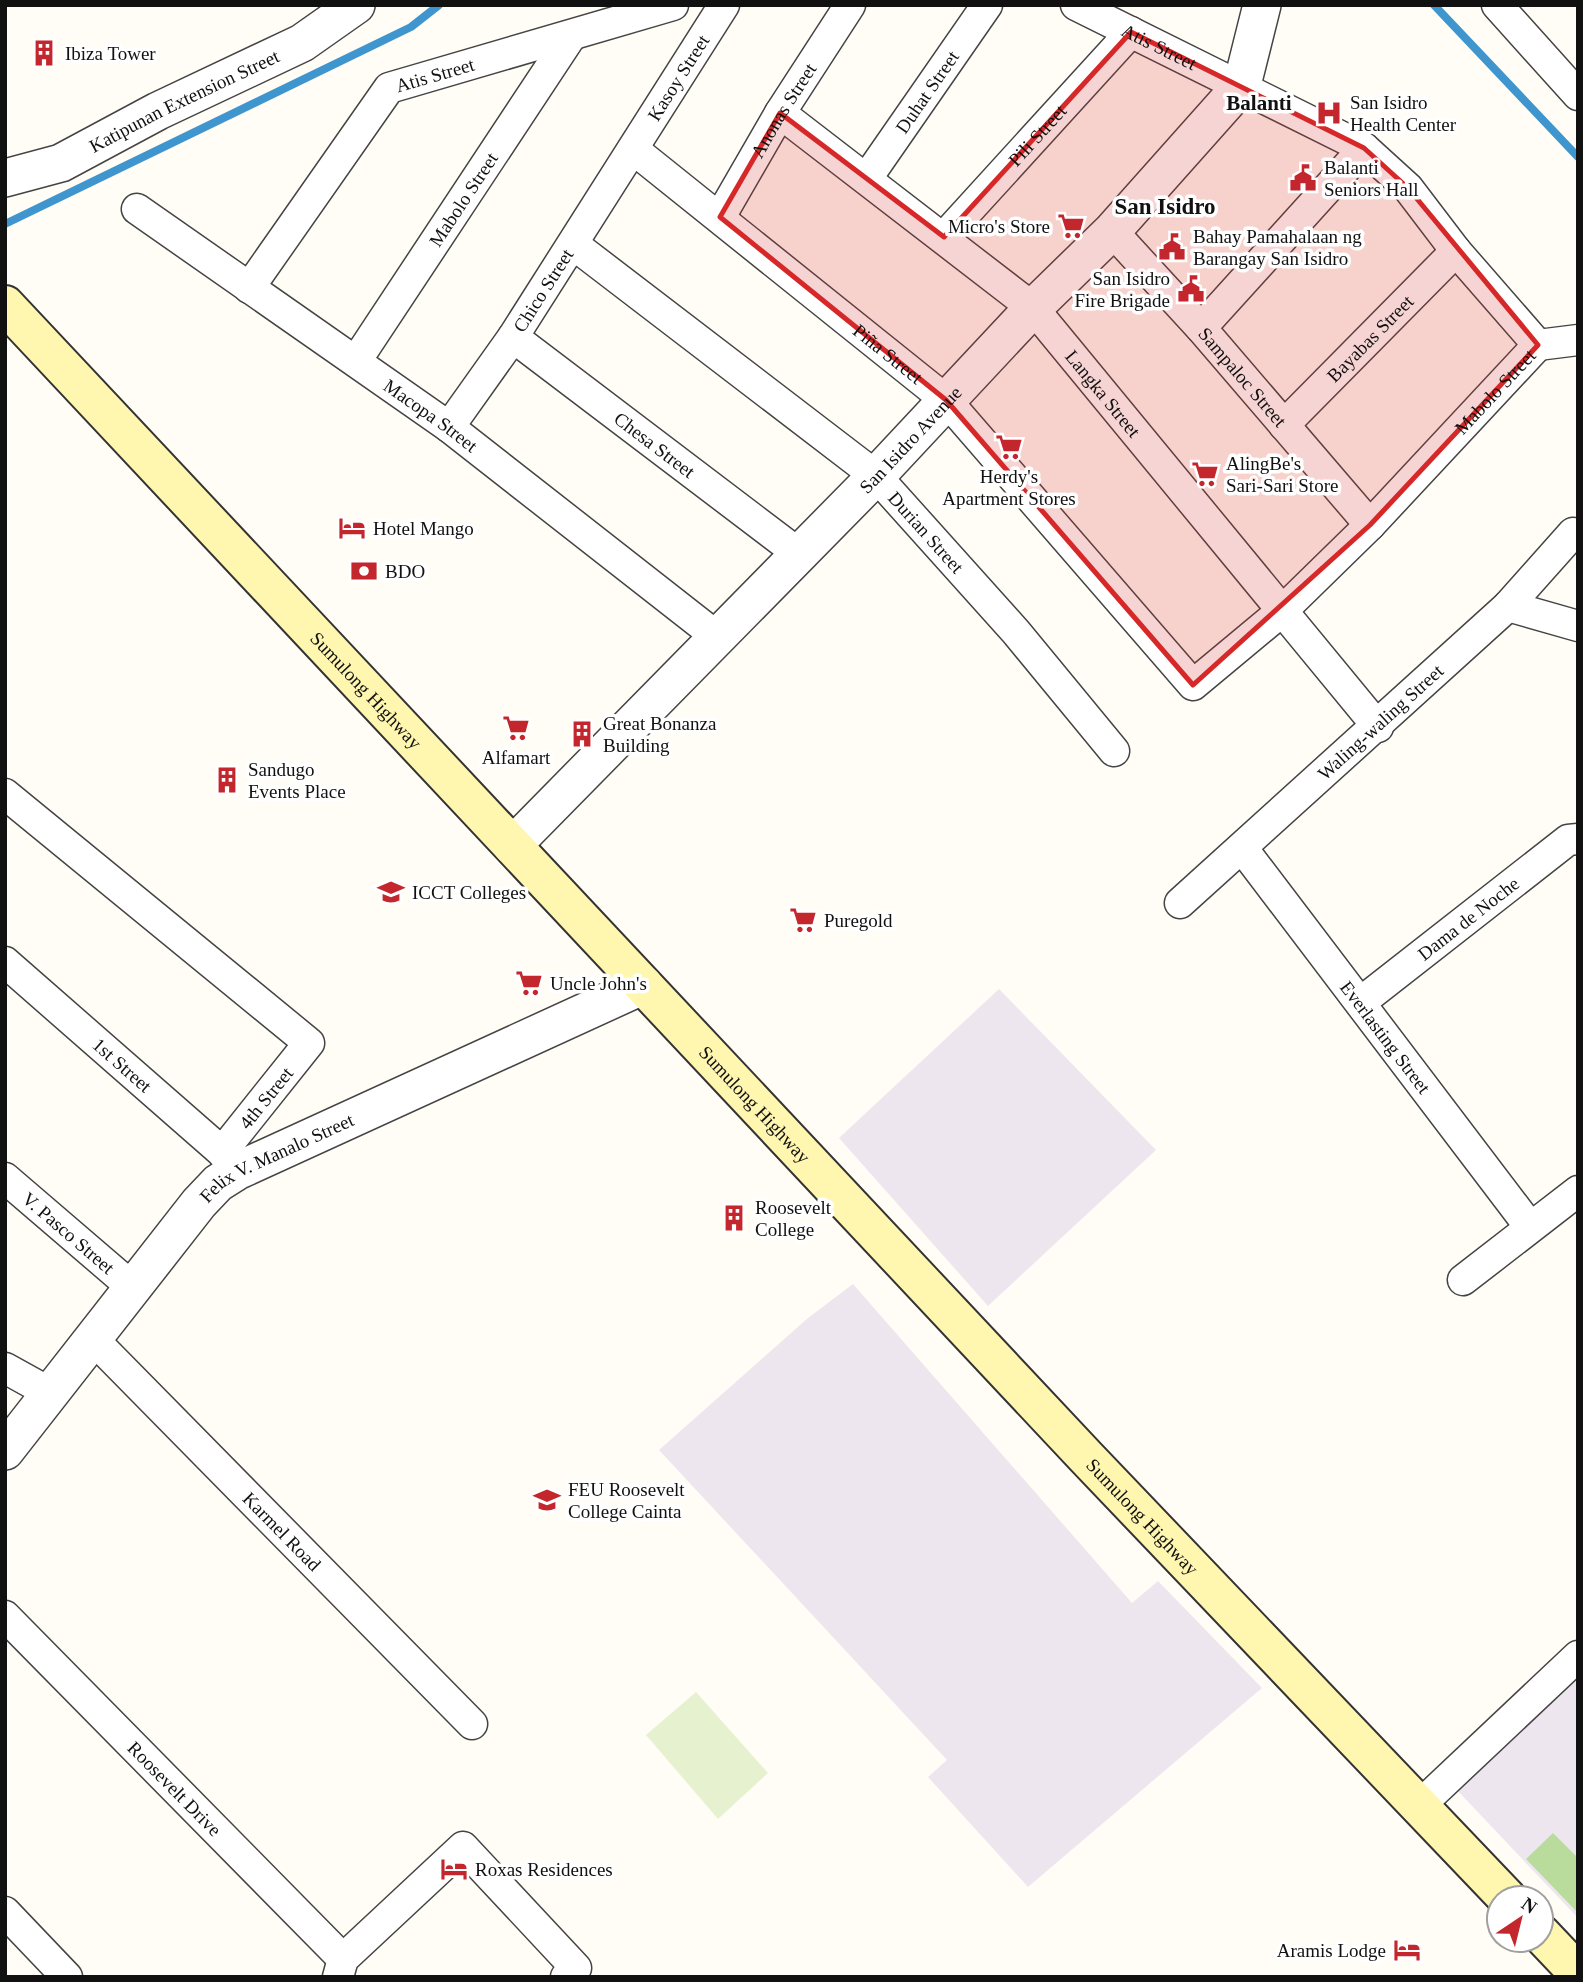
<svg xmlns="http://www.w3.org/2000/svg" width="1583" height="1982" viewBox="0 0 1583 1982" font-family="Georgia,serif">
	<rect width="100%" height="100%" fill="#fffdf5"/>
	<g fill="#eee6ef">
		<polygon points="999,989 1156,1150 988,1306 839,1138"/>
		<polygon points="853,1284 1132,1603 1158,1581 1262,1688 1028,1887 928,1777 947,1760 659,1450 808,1318"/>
		<polygon points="1578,1667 1578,1918 1455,1788"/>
	</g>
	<polygon fill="#b9dc9c" points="1553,1833 1578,1858 1578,1913 1526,1859"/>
	<polygon fill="#e6f2cf" points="696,1692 768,1773 718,1819 646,1735"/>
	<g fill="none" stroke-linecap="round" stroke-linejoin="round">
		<g stroke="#3f96cf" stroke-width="8">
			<polyline points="1434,5 1578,157"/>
			<polyline points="5,224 411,27 439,5"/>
		</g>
		<g stroke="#444" stroke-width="33">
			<g id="minor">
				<path id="s1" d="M1076,5L1364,148L1408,188L1456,251L1538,345"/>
				<polyline points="1497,5 1578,95"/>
				<path id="s2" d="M780,113L1033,308L1378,727"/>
				<path id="s3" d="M633,149L946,400L1193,685L1282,611L1370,525L1538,345"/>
				<path id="s4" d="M867,178L987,5"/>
				<path id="s5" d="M137,209L449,427L716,636"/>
				<path id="s6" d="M720,217L780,113L850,5"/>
				<path id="s7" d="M1112,231L1201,328L1370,525"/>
				<path id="s8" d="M944,237L1131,32"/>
				<path id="s9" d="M573,244L876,476L1016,632L1114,751"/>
				<path id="s10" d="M249,288L389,88L673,5"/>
				<polyline points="1201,328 1364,148"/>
				<path id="s11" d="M513,337L799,554"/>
				<polyline points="1538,345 1578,340"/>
				<path id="s12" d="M356,361L571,36"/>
				<path id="s13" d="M1284,425L1456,251"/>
				<path id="s14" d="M449,427L513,337L724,5"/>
				<polyline points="1508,606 1578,626"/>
				<polyline points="5,794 309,1043 222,1152"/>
				<path id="s15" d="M1243,849L1530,1227"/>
				<path id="s16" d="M1180,903L1508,606L1573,533"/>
				<path id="s17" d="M5,962L222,1152L234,1168"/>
				<path id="s18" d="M1361,1002L1568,840L1578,839"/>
				<path id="s19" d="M5,1178L132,1287"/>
				<polyline points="1463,1280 1578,1191"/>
				<path id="s20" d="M92,1338L472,1724"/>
				<polyline points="5,1368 52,1394"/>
				<path id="s21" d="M5,1616L343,1959"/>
				<polyline points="1419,1806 1578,1656"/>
				<polyline points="5,1912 67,1977"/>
				<polyline points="338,1977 343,1959 463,1847 576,1968 566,1977"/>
			</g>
		</g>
		<g stroke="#444" stroke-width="40">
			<g id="tertiary">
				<path id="s22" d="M5,178L61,163L158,111L302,43L356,5"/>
				<path id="s23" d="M512,846L876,476L1033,308L1112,231L1242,85L1262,5"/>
				<path id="s24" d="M5,1451L199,1203L218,1183L237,1171L644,985"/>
			</g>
		</g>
		<g stroke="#333" stroke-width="42">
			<g id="secondary">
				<path id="s25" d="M5,305L1086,1457L1507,1898"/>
				<polyline points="1541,1934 1578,1973"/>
			</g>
		</g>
		<use href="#minor" stroke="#fff" stroke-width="30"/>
		<use href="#tertiary" stroke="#fff" stroke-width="37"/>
		<use href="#secondary" stroke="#fff6b0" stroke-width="38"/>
	</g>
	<path fill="#d62828" fill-opacity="0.2" stroke="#d62828" stroke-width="5" stroke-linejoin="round" d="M1131,32L1364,148L1408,188L1538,345L1370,525L1193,685L946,400L720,217L780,113L944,237Z"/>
	<defs>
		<g id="building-bare" transform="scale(2.1)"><path d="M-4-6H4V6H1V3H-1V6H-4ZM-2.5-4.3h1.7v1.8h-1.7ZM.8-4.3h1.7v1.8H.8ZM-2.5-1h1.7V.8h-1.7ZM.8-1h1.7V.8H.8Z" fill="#c4262e" stroke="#fff" stroke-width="2.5" paint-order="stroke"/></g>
		<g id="hospital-bare" transform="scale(2.1)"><path d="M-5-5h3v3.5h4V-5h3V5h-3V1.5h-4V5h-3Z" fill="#c4262e" stroke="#fff" stroke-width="2.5" paint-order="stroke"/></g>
		<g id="civic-bare" transform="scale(2.1)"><path d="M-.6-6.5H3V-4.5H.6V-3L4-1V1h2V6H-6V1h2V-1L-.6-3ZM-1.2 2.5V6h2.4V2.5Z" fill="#c4262e" stroke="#fff" stroke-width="2.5" paint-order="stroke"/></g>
		<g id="supermarket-bare" transform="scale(2.1)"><path d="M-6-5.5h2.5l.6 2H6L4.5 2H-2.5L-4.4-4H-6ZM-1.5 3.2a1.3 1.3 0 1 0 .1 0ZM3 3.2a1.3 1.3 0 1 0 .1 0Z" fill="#c4262e" stroke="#fff" stroke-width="2.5" paint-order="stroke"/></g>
		<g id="hotel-bare" transform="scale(2.1)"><path d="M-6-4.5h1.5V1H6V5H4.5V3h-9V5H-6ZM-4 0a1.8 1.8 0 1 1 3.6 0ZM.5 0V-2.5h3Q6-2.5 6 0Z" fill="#c4262e" stroke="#fff" stroke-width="2.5" paint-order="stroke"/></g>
		<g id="bank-bare" transform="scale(2.1)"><path d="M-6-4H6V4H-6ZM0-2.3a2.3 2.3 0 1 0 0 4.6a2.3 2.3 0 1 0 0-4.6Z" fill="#c4262e" stroke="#fff" stroke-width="2.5" paint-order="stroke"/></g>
		<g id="university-bare" transform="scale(2.1)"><path d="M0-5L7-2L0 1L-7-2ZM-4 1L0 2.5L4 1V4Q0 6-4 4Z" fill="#c4262e" stroke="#fff" stroke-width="2.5" paint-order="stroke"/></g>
		<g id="school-bare" transform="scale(2.1)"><path d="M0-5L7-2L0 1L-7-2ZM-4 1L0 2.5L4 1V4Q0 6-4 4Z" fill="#c4262e" stroke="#fff" stroke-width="2.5" paint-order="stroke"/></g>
	</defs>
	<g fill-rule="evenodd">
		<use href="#building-bare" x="44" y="53"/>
		<use href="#hospital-bare" x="1329" y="113"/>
		<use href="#civic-bare" x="1303" y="178"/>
		<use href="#supermarket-bare" x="1071" y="226"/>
		<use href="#civic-bare" x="1172" y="247"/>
		<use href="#civic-bare" x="1191" y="289"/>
		<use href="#supermarket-bare" x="1009" y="447"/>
		<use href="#supermarket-bare" x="1205" y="474"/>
		<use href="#hotel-bare" x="352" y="528"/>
		<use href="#bank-bare" x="364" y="571"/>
		<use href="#supermarket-bare" x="516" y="728"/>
		<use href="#building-bare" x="582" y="734"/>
		<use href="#building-bare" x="227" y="780"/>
		<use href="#university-bare" x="391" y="892"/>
		<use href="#supermarket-bare" x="803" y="920"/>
		<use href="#supermarket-bare" x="529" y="983"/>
		<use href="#building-bare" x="734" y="1218"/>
		<use href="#school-bare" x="547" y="1500"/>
		<use href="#hotel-bare" x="454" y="1869"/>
		<use href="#hotel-bare" x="1407" y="1950"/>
	</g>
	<g text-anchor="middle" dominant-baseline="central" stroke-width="7" stroke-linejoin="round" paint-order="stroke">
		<g font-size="19" fill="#111" stroke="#fff">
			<text stroke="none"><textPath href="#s1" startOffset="93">Atis Street</textPath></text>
			<text stroke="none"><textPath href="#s10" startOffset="292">Atis Street</textPath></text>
			<text stroke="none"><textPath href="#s14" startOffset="418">Kasoy Street</textPath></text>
			<text stroke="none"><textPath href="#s4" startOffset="105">Duhat Street</textPath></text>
			<text stroke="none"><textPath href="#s22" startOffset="196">Katipunan Extension Street</textPath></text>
			<text stroke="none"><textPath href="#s6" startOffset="124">Anonas Street</textPath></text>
			<text stroke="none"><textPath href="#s8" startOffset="138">Pili Street</textPath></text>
			<text stroke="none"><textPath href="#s12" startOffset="194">Mabolo Street</textPath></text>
			<text stroke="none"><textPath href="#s14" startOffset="166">Chico Street</textPath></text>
			<text stroke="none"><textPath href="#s13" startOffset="122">Bayabas Street</textPath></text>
			<text stroke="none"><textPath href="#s3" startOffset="327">Piña Street</textPath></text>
			<text stroke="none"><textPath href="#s7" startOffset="196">Sampaloc Street</textPath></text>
			<text stroke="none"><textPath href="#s3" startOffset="1200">Mabolo Street</textPath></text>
			<text stroke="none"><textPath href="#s2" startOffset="430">Langka Street</textPath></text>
			<text stroke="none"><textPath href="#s5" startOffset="359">Macopa Street</textPath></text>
			<text stroke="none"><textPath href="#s23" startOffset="569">San Isidro Avenue</textPath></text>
			<text stroke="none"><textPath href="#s11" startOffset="178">Chesa Street</textPath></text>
			<text stroke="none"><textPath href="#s9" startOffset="457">Durian Street</textPath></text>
			<text stroke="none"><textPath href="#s25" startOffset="528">Sumulong Highway</textPath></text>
			<text stroke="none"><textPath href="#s16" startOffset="270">Waling-waling Street</textPath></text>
			<text stroke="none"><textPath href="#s18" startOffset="136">Dama de Noche</textPath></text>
			<text stroke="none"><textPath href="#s15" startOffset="236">Everlasting Street</textPath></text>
			<text stroke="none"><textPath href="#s17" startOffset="156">1st Street</textPath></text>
			<text transform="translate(266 1098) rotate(-51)">4th Street</text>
			<text stroke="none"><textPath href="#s25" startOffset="1096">Sumulong Highway</textPath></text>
			<text stroke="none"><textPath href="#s24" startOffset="406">Felix V. Manalo Street</textPath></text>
			<text stroke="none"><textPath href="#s19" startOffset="84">V. Pasco Street</textPath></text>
			<text stroke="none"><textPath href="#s25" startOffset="1662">Sumulong Highway</textPath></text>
			<text stroke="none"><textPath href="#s20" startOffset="271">Karmel Road</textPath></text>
			<text stroke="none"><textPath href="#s21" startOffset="242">Roosevelt Drive</textPath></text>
		</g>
		<g font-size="19" fill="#111" stroke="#fff" text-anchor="start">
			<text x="65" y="53">Ibiza Tower</text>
			<text x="1350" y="102">San Isidro<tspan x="1350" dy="22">Health Center</tspan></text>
			<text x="1324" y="167">Balanti<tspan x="1324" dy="22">Seniors Hall</tspan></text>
			<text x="1050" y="226" text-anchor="end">Micro's Store</text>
			<text x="1193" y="236">Bahay Pamahalaan ng<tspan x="1193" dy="22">Barangay San Isidro</tspan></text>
			<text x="1170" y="278" text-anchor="end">San Isidro<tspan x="1170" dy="22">Fire Brigade</tspan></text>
			<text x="1226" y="463">AlingBe's<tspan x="1226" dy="22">Sari-Sari Store</tspan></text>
			<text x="1009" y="476" text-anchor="middle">Herdy's<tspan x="1009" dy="22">Apartment Stores</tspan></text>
			<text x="373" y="528">Hotel Mango</text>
			<text x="385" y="571">BDO</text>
			<text x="603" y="723">Great Bonanza<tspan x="603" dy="22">Building</tspan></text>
			<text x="516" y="757" text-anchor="middle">Alfamart</text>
			<text x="248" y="769">Sandugo<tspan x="248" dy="22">Events Place</tspan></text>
			<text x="412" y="892">ICCT Colleges</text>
			<text x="824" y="920">Puregold</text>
			<text x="550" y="983">Uncle John's</text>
			<text x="755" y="1207">Roosevelt<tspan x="755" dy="22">College</tspan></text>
			<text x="568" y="1489">FEU Roosevelt<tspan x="568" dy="22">College Cainta</tspan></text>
			<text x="475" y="1869">Roxas Residences</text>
			<text x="1386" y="1950" text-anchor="end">Aramis Lodge</text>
		</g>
		<g font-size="21" font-weight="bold" fill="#111" stroke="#fff">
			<text x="1259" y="103">Balanti</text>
		</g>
		<g font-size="23" font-weight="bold" fill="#111" stroke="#fff">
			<text x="1165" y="206">San Isidro</text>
		</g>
	</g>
	<rect width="1583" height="1982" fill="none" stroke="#111111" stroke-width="14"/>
	<g transform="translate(1520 1919) rotate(35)"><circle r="33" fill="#ffffff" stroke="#a0a0a0" stroke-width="2"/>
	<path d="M0-5L12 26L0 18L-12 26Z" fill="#c4262e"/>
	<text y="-10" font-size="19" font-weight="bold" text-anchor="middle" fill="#111111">N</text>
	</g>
</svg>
